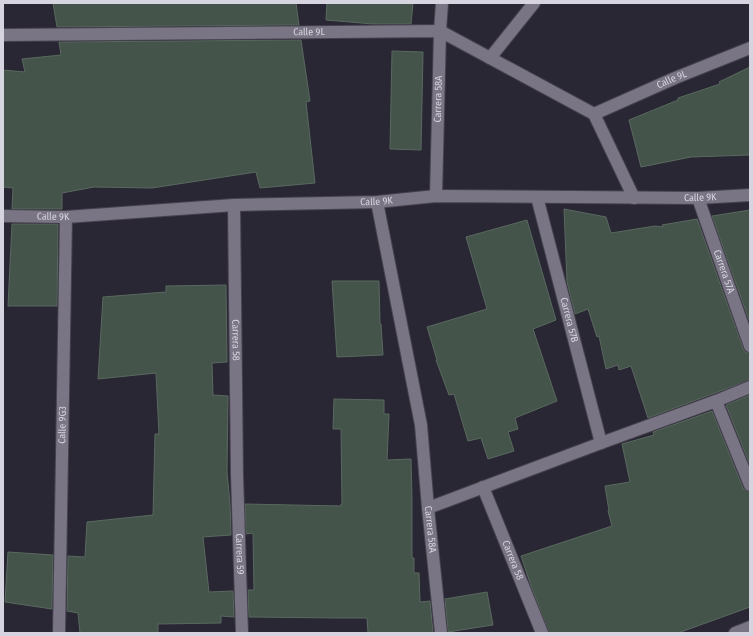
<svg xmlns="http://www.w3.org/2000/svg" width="753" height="636" viewBox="0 0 753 636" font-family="'Fira Sans Condensed',sans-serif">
	<rect width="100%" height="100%" fill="#2a2734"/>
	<g fill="#44544b" stroke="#59695f">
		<polygon points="53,3 296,3 299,25 57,27"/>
		<polygon points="327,3 413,3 411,24 373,24 326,20"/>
		<polygon points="301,40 310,101 306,102 315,183 260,188 256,172 152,188 94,187 62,193 62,209 12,209 13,188 3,187 3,70 25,72 22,59 61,55 59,42"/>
		<polygon points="392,51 423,52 421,150 390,149"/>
		<polygon points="750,67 750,155 691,157 641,167 629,120 678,100 678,98 720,84 719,82"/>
		<polygon points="564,209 606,217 611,233 655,226 663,227 662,225 697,219 743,348 745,352 750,353 750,380 648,418 631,366 619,370 618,365 606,369 599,336 597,337 588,309 575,314 567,282"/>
		<polygon points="750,210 750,323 712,216"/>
		<polygon points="527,220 556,320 533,329 557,401 515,418 518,429 508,432 514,451 488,459 481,438 468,441 454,394 449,395 436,360 437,360 427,327 487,309 466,237"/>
		<polygon points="12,224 58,224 57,306 8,306"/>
		<polygon points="332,281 379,281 380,324 381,324 383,355 337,357"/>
		<polygon points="226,285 227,362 212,363 213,395 228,396 227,472 230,504 231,535 203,537 209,592 233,591 234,617 221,616 221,623 158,624 158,633 80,633 78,613 67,611 68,556 85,557 87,522 153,515 155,434 159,434 156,373 98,379 103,297 166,292 166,286"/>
		<polygon points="750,395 750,465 726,405"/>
		<polygon points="334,399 384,400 384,414 389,414 387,460 411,459 412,500 412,558 414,558 414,573 419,573 420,602 430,601 433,633 368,633 367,618 338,618 249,617 248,590 254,590 253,533 246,534 245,504 341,506 341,504 342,504 341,429 333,429"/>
		<polygon points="712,411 743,488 746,491 750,492 750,607 678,633 549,633 531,586 521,556 612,526 608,511 609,511 605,486 630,482 622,444 654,435 653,432"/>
		<polygon points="8,552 53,555 52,609 5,602"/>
		<polygon points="487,592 493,625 448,632 445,599"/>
	</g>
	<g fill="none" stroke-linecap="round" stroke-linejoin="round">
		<g stroke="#46424e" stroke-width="14">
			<g id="minor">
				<path id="s1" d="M3,35L440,31L594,114L634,198"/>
				<polyline points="490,58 534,3"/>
				<path id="s2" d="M594,114L675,78L750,48"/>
				<path id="s3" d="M436,196L440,31L442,3"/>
				<path id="s4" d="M537,197L601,443"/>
				<path id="s5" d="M698,198L750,346"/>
				<path id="s6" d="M377,202L421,425L428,508L441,633"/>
				<path id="s7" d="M234,205L237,475L242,633"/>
				<path id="s8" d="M3,216L66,217L234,205L377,202L436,196L698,198L750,195"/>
				<polyline points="716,401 750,485"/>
				<path id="s9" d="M483,487L542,633"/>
				<polyline points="428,508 601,443 716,401 750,387"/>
				<path id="s10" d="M59,633L66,217"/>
				<polyline points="735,633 750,627"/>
			</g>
		</g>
		<use href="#minor" stroke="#797585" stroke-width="12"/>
	</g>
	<g text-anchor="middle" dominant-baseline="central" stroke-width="3.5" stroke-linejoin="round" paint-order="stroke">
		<g font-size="10" fill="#d6d4de" stroke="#2a2734">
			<text stroke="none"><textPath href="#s1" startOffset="306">Calle 9L</textPath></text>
			<text stroke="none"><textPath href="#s2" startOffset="85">Calle 9L</textPath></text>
			<text stroke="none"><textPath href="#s3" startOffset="97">Carrera 58A</textPath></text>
			<text stroke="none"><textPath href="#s8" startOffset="698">Calle 9K</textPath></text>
			<text stroke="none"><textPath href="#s8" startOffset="374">Calle 9K</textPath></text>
			<text stroke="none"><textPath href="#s8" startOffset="50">Calle 9K</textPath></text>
			<text stroke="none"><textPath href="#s5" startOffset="78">Carrera 57A</textPath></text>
			<text stroke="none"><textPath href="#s4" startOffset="127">Carrera 57B</textPath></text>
			<text stroke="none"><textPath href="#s7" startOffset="135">Carrera 58</textPath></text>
			<text stroke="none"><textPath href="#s10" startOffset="208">Calle 9G3</textPath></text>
			<text stroke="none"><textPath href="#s6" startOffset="332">Carrera 58A</textPath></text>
			<text stroke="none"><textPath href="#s7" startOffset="349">Carrera 59</textPath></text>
			<text stroke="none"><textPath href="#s9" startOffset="79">Carrera 58</textPath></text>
		</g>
	</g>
	<rect width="753" height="636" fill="none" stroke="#d6d4de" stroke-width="8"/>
</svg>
